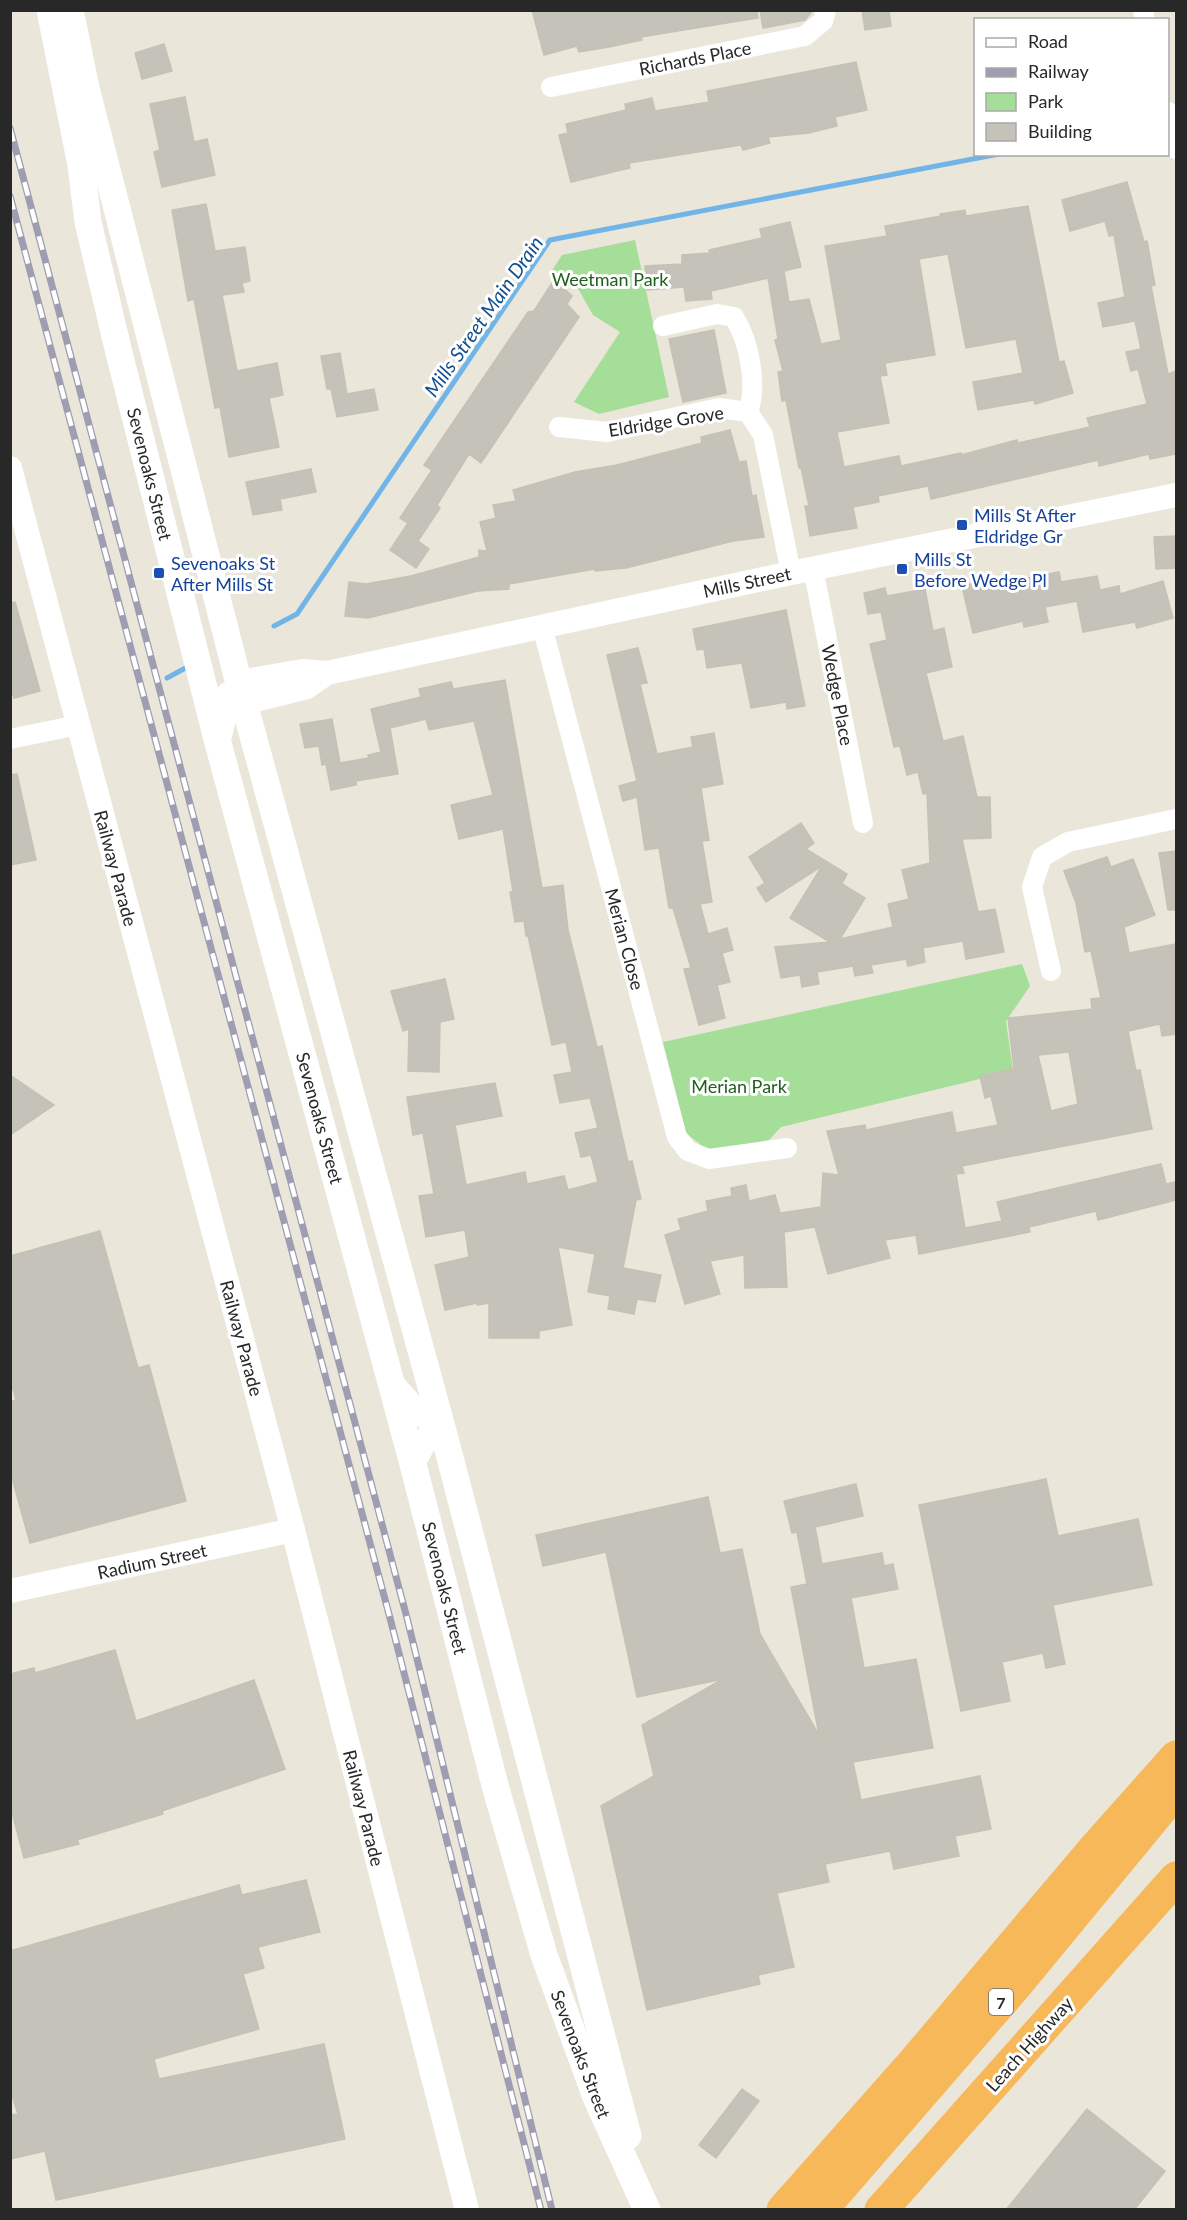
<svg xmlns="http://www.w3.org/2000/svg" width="1187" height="2220" viewBox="0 0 1187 2220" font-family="Lato,sans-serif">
	<rect width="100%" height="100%" fill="#eae6da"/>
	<g fill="#a4de98">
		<polygon points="635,240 669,397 599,414 574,402 620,332 593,315 576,285 551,272 562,255"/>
		<polygon points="1022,964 1030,986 1006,1021 1013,1071 781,1127 769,1140 710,1152 686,1133 663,1042"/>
	</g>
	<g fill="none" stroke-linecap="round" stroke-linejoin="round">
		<g stroke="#71b4e8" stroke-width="5">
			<polyline points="274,626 297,614 550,240 999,154"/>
			<polyline points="167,678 189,666"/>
		</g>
	</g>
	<g fill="#c5c2ba" stroke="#c5c2b4" stroke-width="1.5" fill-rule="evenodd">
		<polygon points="532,10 757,10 758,18 641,37 642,40 609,47 579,52 577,46 544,55"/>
		<polygon points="760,10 813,10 805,20 763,28"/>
		<polygon points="862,10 889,10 891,26 865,30"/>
		<polygon points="164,44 172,71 142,79 135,53"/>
		<polygon points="856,62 867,110 835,117 837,126 809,133 768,137 770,143 743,150 741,145 629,163 630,168 571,182 559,135 568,133 566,124 626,110 625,104 652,98 655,111 709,102 707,91"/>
		<polygon points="185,97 194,142 207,139 215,175 162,187 154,152 160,150 150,104"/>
		<polygon points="1127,182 1144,242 1147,241 1155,285 1151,286 1168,374 1176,371 1176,454 1150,459 1149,454 1099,466 1098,460 931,499 928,486 878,496 879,502 853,507 857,528 810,536 805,506 809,506 801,468 799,468 786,400 782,401 778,372 783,371 775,340 778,339 768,278 711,291 712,299 686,301 684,287 647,290 645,266 682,264 682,255 710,253 709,250 762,238 760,229 790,222 801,267 784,271 789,302 809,299 821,344 841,340 825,246 887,236 885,226 941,216 940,214 965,210 966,216 1028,206 1059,362 1064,361 1073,393 1035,404 1034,400 978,410 973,382 1023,373 1016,339 966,348 948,254 919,259 935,355 885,363 887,375 880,376 889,423 837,432 844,467 899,456 901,466 961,453 961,455 1017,440 1018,443 1090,427 1087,418 1147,404 1138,369 1131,371 1126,352 1141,349 1135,321 1103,327 1098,303 1125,297 1114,235 1109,236 1105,221 1070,231 1062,200"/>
		<polygon points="206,204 215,251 245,247 250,281 242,283 244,292 222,295 237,371 277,363 283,395 269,398 279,447 229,457 220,407 215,408 194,299 188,301 172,210"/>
		<polygon points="554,280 572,296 567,304 579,317 481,463 469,454 437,505 440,508 418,541 429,549 416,568 390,550 408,523 400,518 432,470 424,465 528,312 534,311"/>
		<polygon points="714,330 726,393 683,402 669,339"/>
		<polygon points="340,353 347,394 374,389 378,410 337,417 331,389 327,389 321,356"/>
		<polygon points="730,430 739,462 746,461 752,496 756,495 764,537 733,541 626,568 595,571 595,569 509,584 509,589 478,591 368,618 345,616 349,582 366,584 411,576 479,557 479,550 487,551 480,522 496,518 493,505 516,501 513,490 575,472 617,465 702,443 701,437"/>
		<polygon points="311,469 316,492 280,499 282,510 253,515 246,482"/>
		<polygon points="1176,536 1176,568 1156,569 1154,537"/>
		<polygon points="1059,572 1061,582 1097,576 1100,590 1119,586 1120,594 1163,581 1173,618 1137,628 1135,622 1083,632 1077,601 1045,607 1048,622 1024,627 1023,621 973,633 962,586 996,578 997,584"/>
		<polygon points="885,588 887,596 925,589 933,631 944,628 952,667 926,673 943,741 963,736 977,797 990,797 991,838 962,839 978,912 995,909 1004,952 966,959 963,941 923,948 925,962 908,966 906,959 871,965 873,973 855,976 853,966 817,972 819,984 802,987 800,975 781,978 775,947 830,942 790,918 822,866 766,902 757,888 765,883 749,857 801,823 814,843 806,849 847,874 842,884 865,898 840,939 893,927 888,904 909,899 902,870 930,863 927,793 923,794 918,772 907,775 900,746 894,747 870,644 887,640 881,612 868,614 864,593"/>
		<polygon points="15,602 40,691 14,698 10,684 10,603"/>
		<polygon points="786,610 805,706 787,709 786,702 751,708 742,663 707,668 704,649 697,650 693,629"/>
		<polygon points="638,648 647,683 640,684 657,754 693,747 691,737 714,733 723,784 701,788 709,840 702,841 712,902 700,904 708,934 727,928 733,950 722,953 730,982 717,985 725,1018 699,1025 684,969 691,968 673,908 669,908 659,848 645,850 637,797 623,801 619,786 637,781 607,655"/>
		<polygon points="505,680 542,888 563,885 568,930 584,994 597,1047 602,1046 628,1162 632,1161 641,1199 636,1200 623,1268 661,1275 655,1302 637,1299 634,1314 608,1309 610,1296 588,1292 595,1254 558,1247 572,1325 539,1331 539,1338 489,1338 489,1303 477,1305 477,1303 445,1310 435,1265 469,1257 465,1230 426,1237 419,1196 434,1194 423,1133 413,1135 407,1097 495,1083 502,1116 455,1125 466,1185 525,1172 527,1184 564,1176 568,1190 598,1182 591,1155 581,1157 575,1133 598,1128 590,1098 560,1103 554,1075 572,1072 566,1042 552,1045 528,936 526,936 524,921 515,922 510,892 513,892 503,829 459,839 451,805 493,795 474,721 429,730 426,719 390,728 398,774 356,781 356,785 331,790 326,764 322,765 319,746 305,748 300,724 332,719 340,763 369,758 368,755 381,752 371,709 421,697 419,689 451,682 453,689"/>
		<polygon points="17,774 36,860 10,865 10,775"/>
		<polygon points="1176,851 1176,910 1168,910 1159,853"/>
		<path d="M1107,857L1111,867L1133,859L1155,915L1124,927L1129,953L1176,944V1034L1162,1036L1160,1024L1128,1031L1136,1071L1140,1070L1152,1129L962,1166L964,1173L956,1174L965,1228L1002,1221L997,1202L1161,1164L1166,1184L1176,1182V1200L1098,1220L1096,1211L1029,1227L1030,1232L919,1254L916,1235L885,1240L890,1258L828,1274L815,1227L784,1232L787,1287L745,1288L744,1255L710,1261L720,1294L685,1304L665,1235L681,1230L678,1219L708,1211L706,1201L732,1196L731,1188L746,1185L749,1201L775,1195L780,1213L821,1207L823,1173L839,1175L827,1131L865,1125L866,1130L952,1112L956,1133L998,1125L991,1096L985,1098L980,1076L1014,1069L1008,1018L1092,1009L1091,999L1101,998L1091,951L1085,952L1076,903L1064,871ZM1069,1052L1078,1104L1051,1111L1038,1055Z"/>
		<polygon points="445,979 454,1019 440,1022 439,1072 408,1071 409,1029 403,1031 391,991"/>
		<polygon points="10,1075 54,1105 10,1135"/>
		<polygon points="100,1231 138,1368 149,1365 186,1501 30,1543 10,1471 10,1402 16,1400 10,1379 10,1256"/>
		<polygon points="1046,1479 1058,1536 1138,1519 1152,1585 1053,1605 1065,1664 1046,1668 1043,1653 1002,1662 1010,1701 961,1711 919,1505"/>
		<polygon points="856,1484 863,1516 815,1527 822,1564 882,1553 884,1566 893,1564 898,1589 851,1598 864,1668 916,1659 933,1748 853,1762 861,1800 980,1776 991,1829 955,1836 959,1856 894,1869 890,1851 825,1864 829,1882 777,1893 794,1967 758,1975 760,1984 647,2010 601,1806 654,1776 642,1725 723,1679 637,1697 606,1552 543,1566 536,1535 708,1497 720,1553 742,1549 760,1634 819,1735 791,1587 807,1584 797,1532 792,1533 784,1501"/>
		<polygon points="115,1650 136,1721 254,1680 285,1769 162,1811 163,1814 77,1840 79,1844 24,1858 10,1805 10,1674 34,1668 35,1673"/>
		<polygon points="306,1880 320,1932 258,1947 264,1968 243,1974 259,2029 154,2059 159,2079 324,2044 345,2139 56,2200 45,2151 10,2159 10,2115 18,2114 10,2090 10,1951 239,1885 242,1895"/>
		<polygon points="742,2089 759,2101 716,2158 699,2145"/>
		<polygon points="1087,2109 1165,2171 1134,2210 1006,2210"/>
	</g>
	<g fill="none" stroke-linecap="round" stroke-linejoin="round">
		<g stroke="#fff" stroke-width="20">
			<polyline points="1143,10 1145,20"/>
			<polyline points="551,87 805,36 823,21 826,10"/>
			<polyline points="1168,112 1176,149"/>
			<path d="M663,326L717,314L734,317C749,341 758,385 748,412"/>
			<polyline points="559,427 607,432 719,408 748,412 763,435 791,573"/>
			<polyline points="813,568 863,823"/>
			<polyline points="542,626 677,1137 688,1151 709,1159 787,1148"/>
			<polyline points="10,739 78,725"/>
			<polyline points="1051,971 1032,887 1042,857 1068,842 1176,819"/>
		</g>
		<g stroke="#fff" stroke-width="24">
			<polyline points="10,468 293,1530 467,2210"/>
			<polyline points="228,694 244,703 307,687 327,673"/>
			<polyline points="218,743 230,696 239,682 303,671 327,673 791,573 1176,495"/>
			<polyline points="391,1382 415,1409 443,1431 427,1438 413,1464"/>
			<polyline points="10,1591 293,1530"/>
		</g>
		<g stroke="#fff" stroke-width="27">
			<polyline points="50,10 81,165 88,222 119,353 218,743 413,1464 496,1789 544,1955 596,2097 647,2210"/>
			<polyline points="70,10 86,88 244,703 443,1431 628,2136"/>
		</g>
		<g stroke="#f6b859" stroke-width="33">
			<polyline points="783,2210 914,2062 1095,1848 1176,1757"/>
			<polyline points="821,2210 1016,1985 1176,1791"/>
			<polyline points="881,2210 1176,1878"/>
		</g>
		<g stroke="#9e9db2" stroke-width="7">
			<g id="rail">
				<polyline points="10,128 407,1618 552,2210"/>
				<polyline points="10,196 390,1618 541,2210"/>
			</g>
		</g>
		<use href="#rail" stroke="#fff" stroke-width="4.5" stroke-dasharray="14" stroke-linecap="butt"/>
	</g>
	<g fill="#1a4fb4" stroke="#fff" stroke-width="2">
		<rect x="956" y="519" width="12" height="12" rx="3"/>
		<rect x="896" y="563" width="12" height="12" rx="3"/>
		<rect x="153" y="567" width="12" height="12" rx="3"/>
	</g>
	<g text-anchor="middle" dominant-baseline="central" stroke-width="6" stroke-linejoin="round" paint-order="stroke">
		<rect fill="#fff" stroke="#686868" stroke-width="1.5" x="989" y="1989" width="24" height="26" rx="4.5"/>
		<g font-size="16" font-weight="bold" fill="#282828">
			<text x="1001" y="2002">7</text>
		</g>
		<g font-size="18" fill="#282828" stroke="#fff">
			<text transform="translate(695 58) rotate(-11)">Richards Place</text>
			<text transform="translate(666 421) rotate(-9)">Eldridge Grove</text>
			<text transform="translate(150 474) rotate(76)">Sevenoaks Street</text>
			<text transform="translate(747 582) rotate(-12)">Mills Street</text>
			<text transform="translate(838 695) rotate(79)">Wedge Place</text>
			<text transform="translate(116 868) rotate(75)">Railway Parade</text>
			<text transform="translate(625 939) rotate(75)">Merian Close</text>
			<text transform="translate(320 1118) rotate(75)">Sevenoaks Street</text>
			<text transform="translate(242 1338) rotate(75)">Railway Parade</text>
			<text transform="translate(152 1561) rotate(-12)">Radium Street</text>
			<text transform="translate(445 1588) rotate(76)">Sevenoaks Street</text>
			<text transform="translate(364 1808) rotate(76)">Railway Parade</text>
			<text transform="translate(1029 2044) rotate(-48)">Leach Highway</text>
			<text transform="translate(581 2054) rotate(69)">Sevenoaks Street</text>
		</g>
		<g font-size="18" fill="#1f601c" stroke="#fff">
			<text x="610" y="279">Weetman Park</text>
			<text x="739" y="1086">Merian Park</text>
		</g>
		<g font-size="18" fill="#164399" stroke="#fff" text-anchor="start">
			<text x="974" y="515">Mills St After<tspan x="974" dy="21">Eldridge Gr</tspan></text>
			<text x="914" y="559">Mills St<tspan x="914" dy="21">Before Wedge Pl</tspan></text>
			<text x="171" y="563">Sevenoaks St<tspan x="171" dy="21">After Mills St</tspan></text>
		</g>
		<g font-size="20" font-style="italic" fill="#135091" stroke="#fff">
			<text transform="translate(483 316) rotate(-55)">Mills Street Main Drain</text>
		</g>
	</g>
	<rect width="1187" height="2220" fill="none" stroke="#282828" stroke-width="24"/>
	<rect x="974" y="18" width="195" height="138" fill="#ffffff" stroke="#a9a9a9" stroke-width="1.5"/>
	<rect x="986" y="38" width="30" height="9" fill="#ffffff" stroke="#a9a9a9" stroke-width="1.5"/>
	<text x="1028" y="48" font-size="18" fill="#282828">Road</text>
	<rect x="986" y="68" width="30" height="9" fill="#9e9db2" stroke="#a9a9a9" stroke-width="1.5"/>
	<text x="1028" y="78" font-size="18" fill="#282828">Railway</text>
	<rect x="986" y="93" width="30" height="18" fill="#a4de98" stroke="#a9a9a9" stroke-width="1.5"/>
	<text x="1028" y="108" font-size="18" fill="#282828">Park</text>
	<rect x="986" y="123" width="30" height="18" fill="#c5c2ba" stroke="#a9a9a9" stroke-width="1.5"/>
	<text x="1028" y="138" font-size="18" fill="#282828">Building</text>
</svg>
